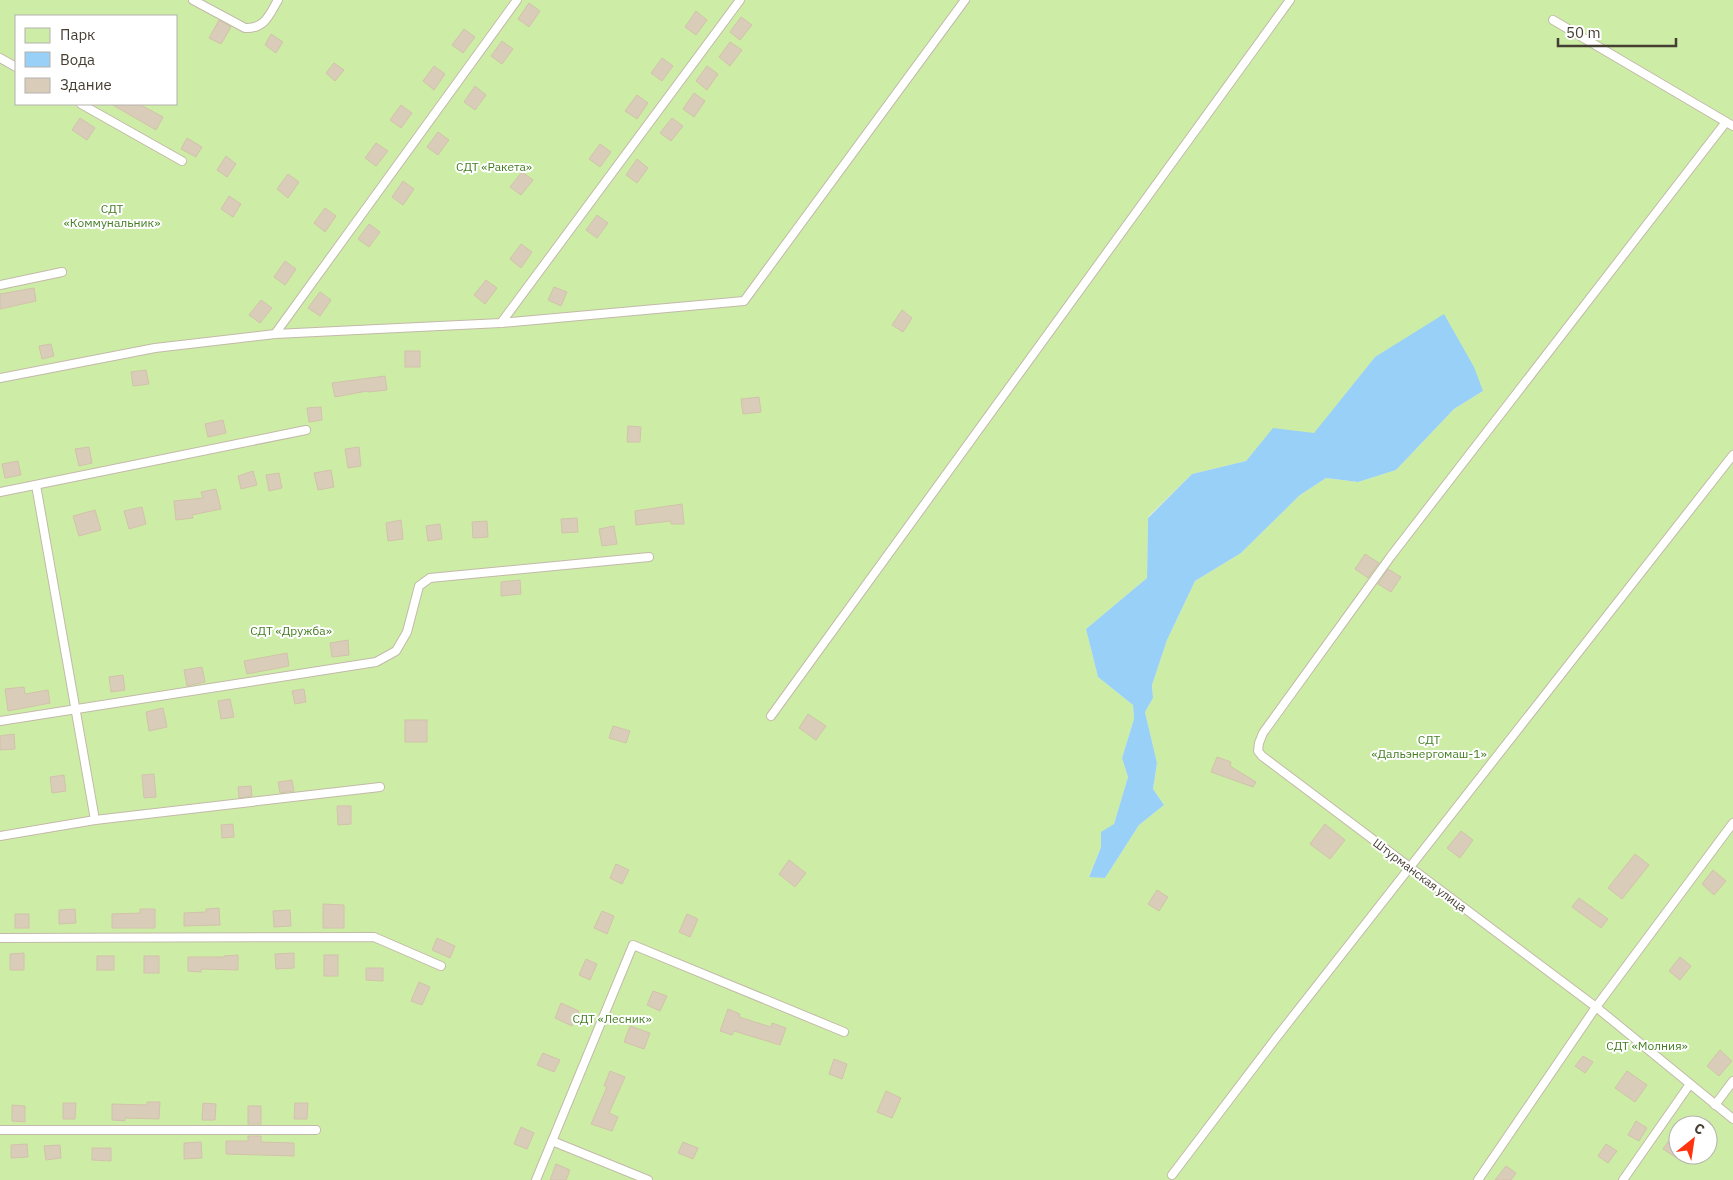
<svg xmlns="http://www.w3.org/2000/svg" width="1733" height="1180" viewBox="0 0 1733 1180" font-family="'IBM Plex Sans',sans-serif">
	<rect width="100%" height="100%" fill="#f3efe3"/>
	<path fill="#cdeda7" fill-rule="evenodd" d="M0,0H1733V1180H0ZM16,16H176V104H16ZM1375,357L1483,391L1454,409L1396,470L1358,482L1326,478L1300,495L1241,553L1195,581L1167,640L1152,685L1153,698L1145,712L1157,763L1153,789L1164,805L1139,825L1105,878L1089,876L1101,847L1114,824L1128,777L1122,758L1134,719L1133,705L1098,677L1086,629L1147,578L1148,517L1192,474L1246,461L1273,429L1314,434ZM1678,1125H1708V1155H1678Z"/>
	<polygon fill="#98d0f8" points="1444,314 1474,367 1483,391 1454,409 1396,470 1358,482 1326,478 1300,495 1241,553 1195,581 1167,640 1152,685 1153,698 1145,712 1157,763 1153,789 1164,805 1139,825 1105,878 1089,877 1101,847 1101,832 1114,824 1128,777 1122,758 1134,719 1133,705 1098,677 1086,629 1147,578 1148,518 1192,474 1246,461 1273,428 1314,433 1375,357"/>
	<g fill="#d9cdba" stroke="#d2c2aa">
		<polygon points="529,3 540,11 529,27 518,19"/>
		<polygon points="696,11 707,20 696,35 685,27"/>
		<polygon points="741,17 752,25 740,40 730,32"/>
		<polygon points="219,20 231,27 221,44 209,38"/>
		<polygon points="464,29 475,37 463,53 452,45"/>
		<polygon points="271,34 283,42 276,53 265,45"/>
		<polygon points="502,41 513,49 502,64 491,56"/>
		<polygon points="730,42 742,50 730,66 719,57"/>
		<polygon points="662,58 673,66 662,81 651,73"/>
		<polygon points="334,63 344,70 335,81 326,73"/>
		<polygon points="434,66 445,74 434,90 423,81"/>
		<polygon points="707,66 718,74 707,90 696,81"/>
		<polygon points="475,86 486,95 475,110 464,102"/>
		<polygon points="694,93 705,101 694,117 683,109"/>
		<polygon points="637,95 648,103 637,119 625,111"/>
		<polygon points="111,104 139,104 163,117 156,130"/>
		<polygon points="401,105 412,113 401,128 390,120"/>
		<polygon points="80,118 95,128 87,140 72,130"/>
		<polygon points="672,118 683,126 671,141 660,133"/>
		<polygon points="438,132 449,140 438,155 427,147"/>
		<polygon points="187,138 202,147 196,157 181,149"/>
		<polygon points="376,143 388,151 376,166 365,158"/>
		<polygon points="600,144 611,152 600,167 589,159"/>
		<polygon points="226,156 236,164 227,177 217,170"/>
		<polygon points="637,159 648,168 637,183 626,175"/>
		<polygon points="522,172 533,180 521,195 510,187"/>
		<polygon points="288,174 299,182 288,198 277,189"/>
		<polygon points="403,181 414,189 403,205 392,197"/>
		<polygon points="229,196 241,204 233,217 221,209"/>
		<polygon points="325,208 336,216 325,232 314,223"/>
		<polygon points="597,215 608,223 597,238 586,230"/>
		<polygon points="369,224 380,232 369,247 358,239"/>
		<polygon points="521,244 532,252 521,268 510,259"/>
		<polygon points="285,261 296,269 285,285 274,277"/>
		<polygon points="486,280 497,288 485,304 474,295"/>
		<polygon points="554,287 567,292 561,306 548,300"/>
		<polygon points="34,288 36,301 0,309 0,294"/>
		<polygon points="320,292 331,300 320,316 308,308"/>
		<polygon points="261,300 272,308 260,323 249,315"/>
		<polygon points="902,310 912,318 903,332 892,325"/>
		<polygon points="51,344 54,356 42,359 39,346"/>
		<rect x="405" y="351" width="15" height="16"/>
		<polygon points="146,370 149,384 133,386 131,372"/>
		<polygon points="385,376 387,390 368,392 367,391 335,397 332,383"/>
		<polygon points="759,397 761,412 743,414 741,399"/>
		<polygon points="321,407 322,420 309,422 307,408"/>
		<polygon points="223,420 226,433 208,437 205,424"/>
		<polygon points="628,426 641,427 640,442 627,442"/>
		<polygon points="89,447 92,463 79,466 75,449"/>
		<polygon points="359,447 361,466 348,468 345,449"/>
		<polygon points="18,461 21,475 5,478 2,464"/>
		<polygon points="331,470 334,487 318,490 314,473"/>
		<polygon points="253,471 257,485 241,489 238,476"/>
		<polygon points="279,473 282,488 269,491 266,475"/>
		<polygon points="216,489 221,509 192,515 193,518 176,520 174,501 203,498 201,492"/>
		<polygon points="682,504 684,524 671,524 671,521 636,525 635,511"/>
		<polygon points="142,507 146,524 129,529 124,511"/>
		<polygon points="95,510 101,530 79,536 73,516"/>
		<polygon points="577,518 578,532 562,533 561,519"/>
		<polygon points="401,520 403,539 388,541 386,523"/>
		<polygon points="487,521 488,537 473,538 472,522"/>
		<polygon points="440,524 442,539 428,541 426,526"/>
		<polygon points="614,526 617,544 602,546 599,529"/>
		<polygon points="1365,554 1379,563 1368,578 1355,569"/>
		<polygon points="1388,569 1401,577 1391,592 1378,584"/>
		<polygon points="520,580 521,594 501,596 501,582"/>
		<polygon points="348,640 349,655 332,657 330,643"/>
		<polygon points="287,653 289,666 247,674 244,661"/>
		<polygon points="202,667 205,682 187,686 184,670"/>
		<polygon points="123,675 125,690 111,692 109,677"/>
		<polygon points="24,687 25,694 48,690 50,703 8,711 5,689"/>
		<polygon points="304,689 306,702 295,704 292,691"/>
		<polygon points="230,699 234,717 221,719 218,701"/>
		<polygon points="163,708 167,727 149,731 146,712"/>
		<polygon points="808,714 826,726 816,740 799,728"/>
		<rect x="405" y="720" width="22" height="22"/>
		<polygon points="613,726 630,731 626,743 609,738"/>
		<polygon points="14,734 15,749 0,750 0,736"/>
		<polygon points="1217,757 1231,762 1230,766 1256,782 1253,787 1211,772"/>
		<polygon points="154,774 156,797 144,798 142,775"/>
		<polygon points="64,775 66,791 52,793 50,777"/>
		<polygon points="292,780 294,791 280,793 278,782"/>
		<polygon points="251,786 252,796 239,798 238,787"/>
		<polygon points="337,806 351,806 351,824 338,825"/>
		<polygon points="233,824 234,837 222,838 221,825"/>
		<polygon points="1325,824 1345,840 1330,859 1310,844"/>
		<polygon points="1461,831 1473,840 1460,858 1447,848"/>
		<polygon points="1635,854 1649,865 1622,899 1608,888"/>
		<polygon points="789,860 806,873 795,887 779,874"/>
		<polygon points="616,864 629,870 622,884 610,878"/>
		<polygon points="1713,870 1726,881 1714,895 1702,884"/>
		<polygon points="1157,890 1168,897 1159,911 1148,904"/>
		<polygon points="1579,898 1608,919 1601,928 1572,907"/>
		<polygon points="323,904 344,905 344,928 323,928"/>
		<polygon points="219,908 220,925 184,926 184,913 206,912 206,909"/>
		<polygon points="75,909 76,923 59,924 59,910"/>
		<polygon points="140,909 155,909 155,928 112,928 112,914 140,913"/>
		<polygon points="290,910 291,926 274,927 273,911"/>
		<polygon points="602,911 614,916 607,934 594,928"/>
		<rect x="15" y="914" width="14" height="14"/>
		<polygon points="687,914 698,919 690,937 679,932"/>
		<polygon points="437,938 455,946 450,958 432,950"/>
		<polygon points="24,953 24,970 10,970 10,954"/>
		<polygon points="294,953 294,968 276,969 275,954"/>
		<polygon points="238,955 238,970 201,969 201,972 188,971 188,957 224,957 224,956"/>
		<rect x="324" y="955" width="14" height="21"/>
		<rect x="97" y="956" width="17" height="14"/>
		<rect x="144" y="956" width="15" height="17"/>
		<polygon points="1680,957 1691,966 1680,980 1669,971"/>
		<polygon points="586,959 597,964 590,980 579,975"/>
		<polygon points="366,968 383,968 383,981 366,980"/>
		<polygon points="419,982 430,987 422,1005 411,1001"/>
		<polygon points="653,991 667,996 660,1011 647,1005"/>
		<polygon points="561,1003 579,1011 572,1026 555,1018"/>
		<polygon points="728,1009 740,1014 739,1017 771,1027 772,1023 786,1028 780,1045 734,1031 732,1035 720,1031"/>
		<polygon points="630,1026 650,1033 644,1049 624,1042"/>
		<polygon points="1720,1050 1732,1061 1719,1076 1707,1066"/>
		<polygon points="543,1053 560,1060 554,1072 537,1065"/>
		<polygon points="1583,1056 1593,1062 1585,1073 1575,1066"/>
		<polygon points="834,1059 847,1064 842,1079 829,1074"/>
		<polygon points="610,1071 625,1077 609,1113 618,1117 612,1131 591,1124 607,1087 604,1086"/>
		<polygon points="1627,1071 1647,1085 1635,1102 1615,1088"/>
		<polygon points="886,1091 901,1098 892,1118 877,1112"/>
		<polygon points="147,1102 160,1102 159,1119 125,1118 125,1121 112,1120 112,1104 147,1105"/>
		<polygon points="63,1103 76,1103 75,1119 63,1119"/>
		<polygon points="203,1103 216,1104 215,1120 202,1120"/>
		<polygon points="295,1103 308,1103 307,1119 294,1119"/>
		<polygon points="12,1105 25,1106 25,1122 12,1121"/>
		<rect x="248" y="1106" width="13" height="18"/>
		<polygon points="1636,1121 1647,1128 1639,1141 1628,1135"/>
		<polygon points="521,1127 534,1133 527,1149 514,1144"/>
		<polygon points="1678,1128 1678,1159 1663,1149"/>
		<polygon points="248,1136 261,1136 261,1142 294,1143 294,1156 226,1154 226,1141 248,1141"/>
		<polygon points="201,1142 202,1158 184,1159 184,1143"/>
		<polygon points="683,1142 698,1148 693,1159 678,1153"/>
		<polygon points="27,1144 28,1157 11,1158 11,1145"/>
		<polygon points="1606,1144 1617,1151 1608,1163 1598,1156"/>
		<polygon points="60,1145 61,1158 46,1160 44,1146"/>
		<polygon points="92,1148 111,1148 111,1161 92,1160"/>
		<polygon points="556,1164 570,1170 566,1180 550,1180"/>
		<polygon points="1506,1166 1516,1173 1511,1180 1495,1180"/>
	</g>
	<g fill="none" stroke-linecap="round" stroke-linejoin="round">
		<g stroke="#c3b9a8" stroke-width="10">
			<g id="service">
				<path d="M193,0L245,28C265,29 269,15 278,0"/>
				<polyline points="1553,20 1733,126"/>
				<polyline points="0,58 16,67"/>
				<polyline points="81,104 182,161"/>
				<polyline points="1726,122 1391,556 1263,733 1259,743 1258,751 1262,756 1596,1007 1733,1119"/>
				<polyline points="0,285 62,272"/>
				<polyline points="501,323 740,0"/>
				<polyline points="275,334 517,0"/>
				<polyline points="0,378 155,348 275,334 501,323 744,301 965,0"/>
				<polyline points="36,485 95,820"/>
				<polyline points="0,492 306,430"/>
				<polyline points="771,716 1290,0"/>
				<polyline points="0,721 376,662 396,651 407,632 419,586 430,578 649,557"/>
				<polyline points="0,836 95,820 380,787"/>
				<polyline points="0,938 374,937 441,966"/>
				<polyline points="1715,1105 1733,1081"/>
				<polyline points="0,1130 316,1130"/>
				<polyline points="552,1141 648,1180"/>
				<polyline points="1172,1175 1276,1038 1733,455"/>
				<polyline points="536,1180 633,945 844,1032"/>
				<polyline points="1478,1180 1596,1007 1733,823"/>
				<polyline points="1623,1180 1690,1084"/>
			</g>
		</g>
		<use href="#service" stroke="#fff" stroke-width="8"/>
	</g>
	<g text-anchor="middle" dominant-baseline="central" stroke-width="4" stroke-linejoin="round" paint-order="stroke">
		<g font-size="12" fill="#437d20" stroke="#fff">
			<text x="494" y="166">СДТ «Ракета»</text>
			<text x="112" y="208">СДТ<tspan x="112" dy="14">«Коммунальник»</tspan></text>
			<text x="291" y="630">СДТ «Дружба»</text>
			<text x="1429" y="739">СДТ<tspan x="1429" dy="14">«Дальэнергомаш-1»</tspan></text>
			<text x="612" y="1018">СДТ «Лесник»</text>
			<text x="1647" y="1045">СДТ «Молния»</text>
		</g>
		<g font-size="12" fill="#463e33" stroke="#fff">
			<text transform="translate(1420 875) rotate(37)">Штурманская улица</text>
		</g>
	</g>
	<rect x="15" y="15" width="162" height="90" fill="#ffffff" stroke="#b5b2ad"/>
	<rect x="25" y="28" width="25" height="15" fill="#cdeda7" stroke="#b5b2ad"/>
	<text x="60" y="40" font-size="15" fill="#463e33">Парк</text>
	<rect x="25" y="52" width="25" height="15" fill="#98d0f8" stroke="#b5b2ad"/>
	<text x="60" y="65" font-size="15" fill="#463e33">Вода</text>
	<rect x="25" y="78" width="25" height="15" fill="#d9cdba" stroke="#b5b2ad"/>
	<text x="60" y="90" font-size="15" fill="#463e33">Здание</text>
	<g transform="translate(1693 1140) rotate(30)"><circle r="24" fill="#ffffff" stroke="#b5b2ad"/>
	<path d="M0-4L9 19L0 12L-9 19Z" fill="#ff340e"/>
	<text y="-8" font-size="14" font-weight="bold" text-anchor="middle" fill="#463e33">С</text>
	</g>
	<path d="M1558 38v8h118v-8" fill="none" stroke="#463e33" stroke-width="2.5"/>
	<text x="1566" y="38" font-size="15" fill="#463e33" stroke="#ffffff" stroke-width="4" paint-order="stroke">50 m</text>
</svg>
